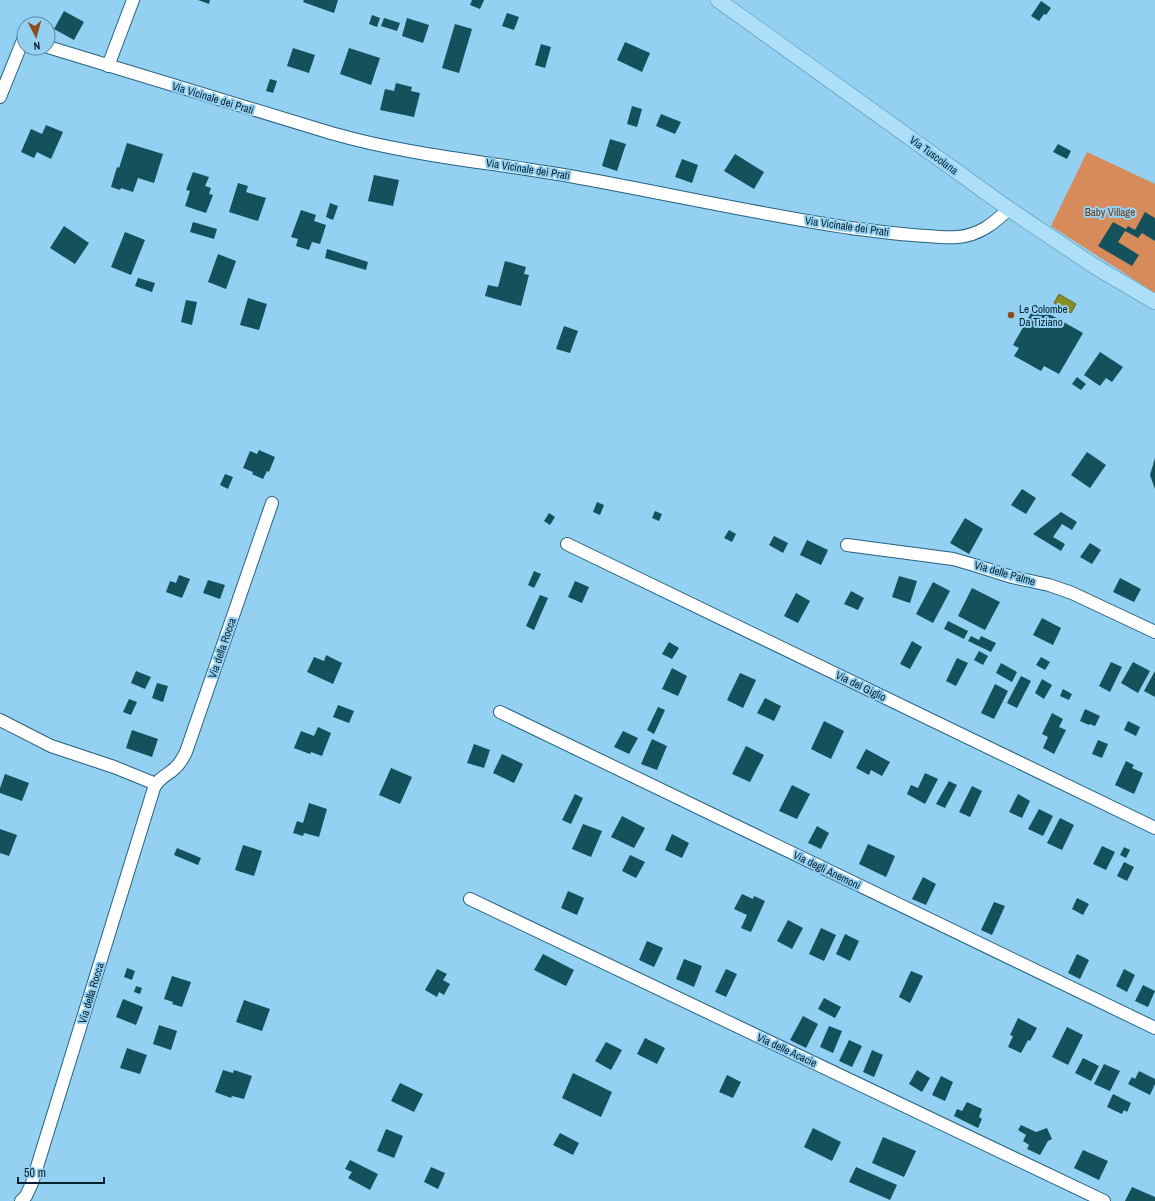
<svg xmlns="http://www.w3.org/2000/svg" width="1155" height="1201" viewBox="0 0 1155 1201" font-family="'Archivo Narrow',sans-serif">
	<rect width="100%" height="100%" fill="#93d0f1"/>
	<polygon fill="#d78b5a" points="1087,152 1155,184 1155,293 1051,226"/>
	<polygon fill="#898e22" stroke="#626d25" points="1059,294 1076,304 1071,313 1054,303"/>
	<g fill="#13515c">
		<polygon points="198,0 210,0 209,4"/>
		<polygon points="304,0 338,0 334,13 303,2"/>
		<polygon points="472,0 484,0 480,9 470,5"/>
		<polygon points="1041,1 1051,8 1046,15 1044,14 1039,21 1031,16"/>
		<polygon points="64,11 84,22 74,40 54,29"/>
		<polygon points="507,13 519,17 514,30 502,26"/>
		<polygon points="372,15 380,18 377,27 369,24"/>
		<polygon points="384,18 400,23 397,31 381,26"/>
		<polygon points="407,18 429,25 423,43 402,36"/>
		<polygon points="455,24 472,29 459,73 442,68"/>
		<polygon points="625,42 650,53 642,72 617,60"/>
		<polygon points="541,44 551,47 545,68 535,65"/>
		<polygon points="293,48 315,55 309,73 287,66"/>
		<polygon points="349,48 380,58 371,85 340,74"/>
		<polygon points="270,79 277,81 273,93 266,91"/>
		<polygon points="396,83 412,87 411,91 420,93 414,117 380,110 385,89 394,91"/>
		<polygon points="632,106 642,109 637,127 627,124"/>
		<polygon points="661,114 681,122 675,134 656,126"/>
		<polygon points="46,125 63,132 51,159 37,152 34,158 21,152 31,129 42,134"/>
		<polygon points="610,139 626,144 617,171 602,166"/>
		<polygon points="127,143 163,154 154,183 138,178 133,192 121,188 120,190 111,187 117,167 119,168"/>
		<polygon points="1058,144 1071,151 1067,159 1053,152"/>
		<polygon points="735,154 764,172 754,189 724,171"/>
		<polygon points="682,159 698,165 692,183 675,177"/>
		<polygon points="193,172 209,177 205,186 211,188 209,194 213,195 206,213 185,206 190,191 186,190"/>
		<polygon points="374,175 399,180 393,206 368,201"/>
		<polygon points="238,183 248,186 246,192 266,198 258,221 229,212"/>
		<polygon points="330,203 338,206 333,220 326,217"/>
		<polygon points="301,210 316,215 314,221 326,225 320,244 312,242 309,250 296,246 298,239 291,237"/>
		<polygon points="1145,212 1155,218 1155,241 1142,233 1138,238 1125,231 1118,242 1139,255 1132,266 1098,246 1113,222 1126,229 1128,226 1135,230"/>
		<polygon points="193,222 217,229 214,239 190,232"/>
		<polygon points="64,226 89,243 75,264 50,248"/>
		<polygon points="125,232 145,240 131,275 111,267"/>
		<polygon points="327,249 368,262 366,270 325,258"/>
		<polygon points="218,254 236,261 226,289 208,282"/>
		<polygon points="505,261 526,267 524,274 529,275 521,306 485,296 488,285 498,287"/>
		<polygon points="138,278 155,283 152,292 135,286"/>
		<polygon points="248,298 267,304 259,330 240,325"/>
		<polygon points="186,300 197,302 192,325 181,322"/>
		<polygon points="1035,306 1083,333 1059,374 1044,366 1041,371 1014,356 1019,348 1013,345"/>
		<polygon points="564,326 578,331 570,353 556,349"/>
		<polygon points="1100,352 1123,367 1112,382 1106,378 1100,386 1084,375"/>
		<polygon points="1077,377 1086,384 1081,390 1072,384"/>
		<polygon points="259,450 275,457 269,472 267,471 263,479 252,474 253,472 243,468 250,451 257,454"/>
		<polygon points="1087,452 1106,465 1090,488 1071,475"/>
		<polygon points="1155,458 1155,489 1150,475"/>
		<polygon points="225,474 233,477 228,489 220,485"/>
		<polygon points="1022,489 1036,498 1026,514 1011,505"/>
		<polygon points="597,502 604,505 600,515 593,512"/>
		<polygon points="655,511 662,514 659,521 652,518"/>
		<polygon points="1061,512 1077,522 1072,530 1062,524 1053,537 1065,544 1061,551 1033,534"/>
		<polygon points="549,513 555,517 550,525 544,521"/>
		<polygon points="965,518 983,529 969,554 950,543"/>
		<polygon points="729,530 736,534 732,542 724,538"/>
		<polygon points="774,536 788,543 783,553 769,545"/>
		<polygon points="807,540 828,550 821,565 800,555"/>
		<polygon points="1090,543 1101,550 1092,564 1080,557"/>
		<polygon points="534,571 541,574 534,588 528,585"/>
		<polygon points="179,575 190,579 182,598 166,592 170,581 176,583"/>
		<polygon points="899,576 917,581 910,603 892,597"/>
		<polygon points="1120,578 1141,589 1134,602 1113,592"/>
		<polygon points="208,580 225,585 220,599 203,593"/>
		<polygon points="575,581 589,587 582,603 568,597"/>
		<polygon points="933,582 950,591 933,623 916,614"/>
		<polygon points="972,588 1000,602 985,630 958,616"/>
		<polygon points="851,591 864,598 858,610 844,604"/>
		<polygon points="796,593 810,601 798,623 784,616"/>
		<polygon points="540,595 548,598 534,630 526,626"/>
		<polygon points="1042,618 1061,628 1053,645 1033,635"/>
		<polygon points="948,621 968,631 964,639 944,629"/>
		<polygon points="971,636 979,640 981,636 996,643 991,652 968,641"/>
		<polygon points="912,641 922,647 910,669 900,664"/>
		<polygon points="669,642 679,648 672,659 662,654"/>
		<polygon points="979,651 988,656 983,665 974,660"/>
		<polygon points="326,655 342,663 333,684 307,672 314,657 324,661"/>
		<polygon points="1041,657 1050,662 1045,670 1036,665"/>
		<polygon points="957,658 968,663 956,686 946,681"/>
		<polygon points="1111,662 1122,667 1110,692 1099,686"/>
		<polygon points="1133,662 1150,671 1138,693 1121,683"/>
		<polygon points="1001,663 1017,672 1012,682 996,673"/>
		<polygon points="672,668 687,676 678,696 662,689"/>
		<polygon points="136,671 151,677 145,689 131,683"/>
		<polygon points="1155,671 1155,697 1144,691"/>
		<polygon points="740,673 756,680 743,708 727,700"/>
		<polygon points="1021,676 1031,681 1017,708 1007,703"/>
		<polygon points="1042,679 1052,685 1044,699 1035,693"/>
		<polygon points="157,683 168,686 163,702 152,698"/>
		<polygon points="995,684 1008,691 994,719 981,713"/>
		<polygon points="1063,689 1072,694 1069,700 1060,696"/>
		<polygon points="765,698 781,706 774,721 757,713"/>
		<polygon points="129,699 137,702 131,715 123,712"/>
		<polygon points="338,705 354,711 349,723 333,717"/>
		<polygon points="658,707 665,710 654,734 647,730"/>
		<polygon points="1085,709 1100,716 1095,726 1090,724 1089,725 1080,721"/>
		<polygon points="1052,713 1063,719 1059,727 1066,730 1054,754 1043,748 1048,737 1042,734"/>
		<polygon points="824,721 844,731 831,759 811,749"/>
		<polygon points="1128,721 1140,727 1136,736 1124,730"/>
		<polygon points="318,727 331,733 322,756 311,752 310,754 294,748 301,731 314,736"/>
		<polygon points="132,730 158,739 152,757 126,748"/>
		<polygon points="623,731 638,738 629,754 614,747"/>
		<polygon points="652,739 667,746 657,770 641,764"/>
		<polygon points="1098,740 1108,744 1102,758 1092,754"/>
		<polygon points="474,744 490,750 484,768 467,763"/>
		<polygon points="746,746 764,755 750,782 732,774"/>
		<polygon points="866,749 890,762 882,776 871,770 869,775 856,768"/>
		<polygon points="502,754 523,764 514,783 493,773"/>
		<polygon points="1126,761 1134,765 1132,768 1143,773 1134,794 1115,785"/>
		<polygon points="391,768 412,777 400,804 379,795"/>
		<polygon points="925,773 938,779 925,804 907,794 911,785 918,788"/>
		<polygon points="5,774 29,783 22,801 0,793 0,788"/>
		<polygon points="949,781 957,785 945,808 936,804"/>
		<polygon points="792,785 810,794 797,819 779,811"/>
		<polygon points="972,786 982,791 970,817 959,812"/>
		<polygon points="575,794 583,798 571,824 562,820"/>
		<polygon points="1018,794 1030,801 1022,818 1009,812"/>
		<polygon points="309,803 327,809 319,837 304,833 303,836 293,833 297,821 303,823"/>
		<polygon points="1039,809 1053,816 1043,836 1028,829"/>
		<polygon points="622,816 645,828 634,848 611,837"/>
		<polygon points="1060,818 1074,825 1062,850 1047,843"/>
		<polygon points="583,824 602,831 591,857 572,849"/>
		<polygon points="817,826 829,833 821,849 808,843"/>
		<polygon points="0,829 17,835 9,856 0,853"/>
		<polygon points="672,834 689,843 682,858 665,850"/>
		<polygon points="868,844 895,856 886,877 859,864"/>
		<polygon points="243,845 262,851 254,876 235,870"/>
		<polygon points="1102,846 1115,852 1106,870 1093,864"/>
		<polygon points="1124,847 1130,850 1126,858 1120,855"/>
		<polygon points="177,848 201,858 198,865 174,855"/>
		<polygon points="630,855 645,862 636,878 622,871"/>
		<polygon points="1124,862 1134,867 1127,881 1117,876"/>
		<polygon points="923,877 936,884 926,905 912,899"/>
		<polygon points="568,891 584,898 577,915 561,908"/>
		<polygon points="742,894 753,899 754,896 765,901 751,932 741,928 747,915 734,909"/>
		<polygon points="1077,898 1089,904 1083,915 1072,909"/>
		<polygon points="994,902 1005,906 992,935 981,930"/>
		<polygon points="788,920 803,928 792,949 777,941"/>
		<polygon points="821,928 836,935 824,961 809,954"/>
		<polygon points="845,934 859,941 850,961 836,954"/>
		<polygon points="647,941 663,948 654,967 639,960"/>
		<polygon points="543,954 574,970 566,986 534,970"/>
		<polygon points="1077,954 1089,960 1080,979 1068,973"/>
		<polygon points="684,959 702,966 694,987 676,979"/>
		<polygon points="127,968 135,971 132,980 124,977"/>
		<polygon points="437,969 447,974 443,980 450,984 444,995 439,992 437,997 425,990"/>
		<polygon points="726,969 737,974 726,997 715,992"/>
		<polygon points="1124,969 1135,975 1127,992 1116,986"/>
		<polygon points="911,971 923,976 910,1003 899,997"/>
		<polygon points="172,976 191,982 182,1007 172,1004 173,1002 164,999"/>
		<polygon points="1143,985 1155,991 1148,1007 1135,1001"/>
		<polygon points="136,986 142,988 140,994 134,992"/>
		<polygon points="824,998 841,1007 835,1018 818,1009"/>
		<polygon points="123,999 143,1007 136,1025 116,1017"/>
		<polygon points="244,1000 270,1009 262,1031 236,1022"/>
		<polygon points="803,1016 818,1024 806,1048 790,1040"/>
		<polygon points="1018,1018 1037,1028 1030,1041 1028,1040 1021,1053 1008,1047 1013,1036 1010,1035"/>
		<polygon points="159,1025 177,1031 171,1050 153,1044"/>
		<polygon points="829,1026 842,1031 833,1053 820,1047"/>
		<polygon points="1067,1027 1083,1035 1068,1065 1052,1057"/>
		<polygon points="645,1038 665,1048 657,1064 637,1054"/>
		<polygon points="849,1040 862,1046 852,1067 839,1061"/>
		<polygon points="606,1042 622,1050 611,1070 595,1061"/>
		<polygon points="127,1048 147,1055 140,1074 120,1068"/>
		<polygon points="872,1050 883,1055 874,1077 863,1072"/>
		<polygon points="1083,1058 1099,1066 1091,1081 1075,1073"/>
		<polygon points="1104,1064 1120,1071 1110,1091 1094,1084"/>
		<polygon points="223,1070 233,1073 234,1070 252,1076 244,1099 232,1096 231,1098 215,1092"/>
		<polygon points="917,1070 930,1078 922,1092 909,1084"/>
		<polygon points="1139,1071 1155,1079 1155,1084 1150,1095 1128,1084 1132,1077 1135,1079"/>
		<polygon points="573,1073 612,1092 601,1117 562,1098"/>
		<polygon points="727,1075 741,1082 733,1098 719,1092"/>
		<polygon points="941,1076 953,1082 945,1101 932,1095"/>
		<polygon points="400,1083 423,1094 414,1112 391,1101"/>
		<polygon points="1113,1094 1131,1103 1127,1112 1124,1110 1122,1114 1107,1107"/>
		<polygon points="967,1102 982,1109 979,1117 982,1119 978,1128 954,1116 957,1109 962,1111"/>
		<polygon points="1021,1125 1036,1132 1047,1128 1052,1139 1048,1141 1040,1155 1027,1149 1029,1145 1023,1141 1026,1135 1018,1130"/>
		<polygon points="813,1128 841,1142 832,1161 804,1147"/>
		<polygon points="386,1129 403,1136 394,1158 377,1151"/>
		<polygon points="560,1133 579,1143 573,1155 553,1145"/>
		<polygon points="883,1137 916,1151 904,1177 872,1163"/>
		<polygon points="1083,1150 1108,1161 1099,1180 1074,1168"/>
		<polygon points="350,1160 378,1174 370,1190 348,1178 352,1172 345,1169"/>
		<polygon points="431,1167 445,1173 438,1189 424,1182"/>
		<polygon points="856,1167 897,1185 890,1200 849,1182"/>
		<polygon points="1132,1187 1155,1197 1155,1201 1125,1201"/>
	</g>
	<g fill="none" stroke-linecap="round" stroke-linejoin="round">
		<g stroke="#266381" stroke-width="14">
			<g id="minor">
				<path d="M48,47L331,133C414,157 501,163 586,179C674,195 762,215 851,228C876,231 901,235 927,236C937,237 948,238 958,237C980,235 994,223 1009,209"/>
				<polyline points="108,66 133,0"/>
				<polyline points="0,97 23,40 24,40"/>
				<polyline points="567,544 1155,828"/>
				<polyline points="847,545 953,559 974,565 1012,577 1049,585 1072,593 1155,632"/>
				<polyline points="500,712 1155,1028"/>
				<polyline points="0,720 51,746 114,767 156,784"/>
				<polyline points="470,899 1104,1201"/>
				<path d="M21,1201L26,1196L32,1183L154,788C158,778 168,775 175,768C180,764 183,758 186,752L272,503"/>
			</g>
		</g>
		<g stroke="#508eae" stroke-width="16">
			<polyline id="major" points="718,0 1009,209 1094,266 1155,302"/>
		</g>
		<use href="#minor" stroke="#fff" stroke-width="12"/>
		<use href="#major" stroke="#aedff8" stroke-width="15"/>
	</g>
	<circle fill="#8e4b1b" stroke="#93d0f1" stroke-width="1.5" cx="1011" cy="315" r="4"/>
	<g text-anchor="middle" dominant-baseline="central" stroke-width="4" stroke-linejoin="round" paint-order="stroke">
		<g font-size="11" fill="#07202d" stroke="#93d0f1">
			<text transform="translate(213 98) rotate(17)">Via Vicinale dei Prati</text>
			<text transform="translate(934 155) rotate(36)">Via Tuscolana</text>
			<text transform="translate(528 169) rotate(9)">Via Vicinale dei Prati</text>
			<text transform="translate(847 226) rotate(8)">Via Vicinale dei Prati</text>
			<text transform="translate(1005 573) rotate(16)">Via delle Palme</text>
			<text transform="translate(222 648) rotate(-71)">Via della Rocca</text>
			<text transform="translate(861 686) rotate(26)">Via del Giglio</text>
			<text transform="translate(827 870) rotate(26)">Via degli Anemoni</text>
			<text transform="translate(91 993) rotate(-73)">Via della Rocca</text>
			<text transform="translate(787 1050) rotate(25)">Via delle Acacie</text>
		</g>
		<g font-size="11" fill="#733c13" stroke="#93d0f1">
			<text x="1110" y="212">Baby Village</text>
		</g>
		<g font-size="11" fill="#07202d" stroke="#93d0f1" text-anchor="start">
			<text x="1019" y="309">Le Colombe<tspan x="1019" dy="13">Da Tiziano</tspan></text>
		</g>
	</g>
	<g transform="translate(36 36) rotate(174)"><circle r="19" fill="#93d0f1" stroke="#5b8aa3"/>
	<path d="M0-3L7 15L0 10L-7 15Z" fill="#8e4b1b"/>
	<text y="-6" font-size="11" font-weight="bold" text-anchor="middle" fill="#07202d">N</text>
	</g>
	<path d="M18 1177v6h86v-6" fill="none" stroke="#07202d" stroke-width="2"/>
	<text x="24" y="1177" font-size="12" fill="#07202d" stroke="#93d0f1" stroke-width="3" paint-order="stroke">50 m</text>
</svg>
